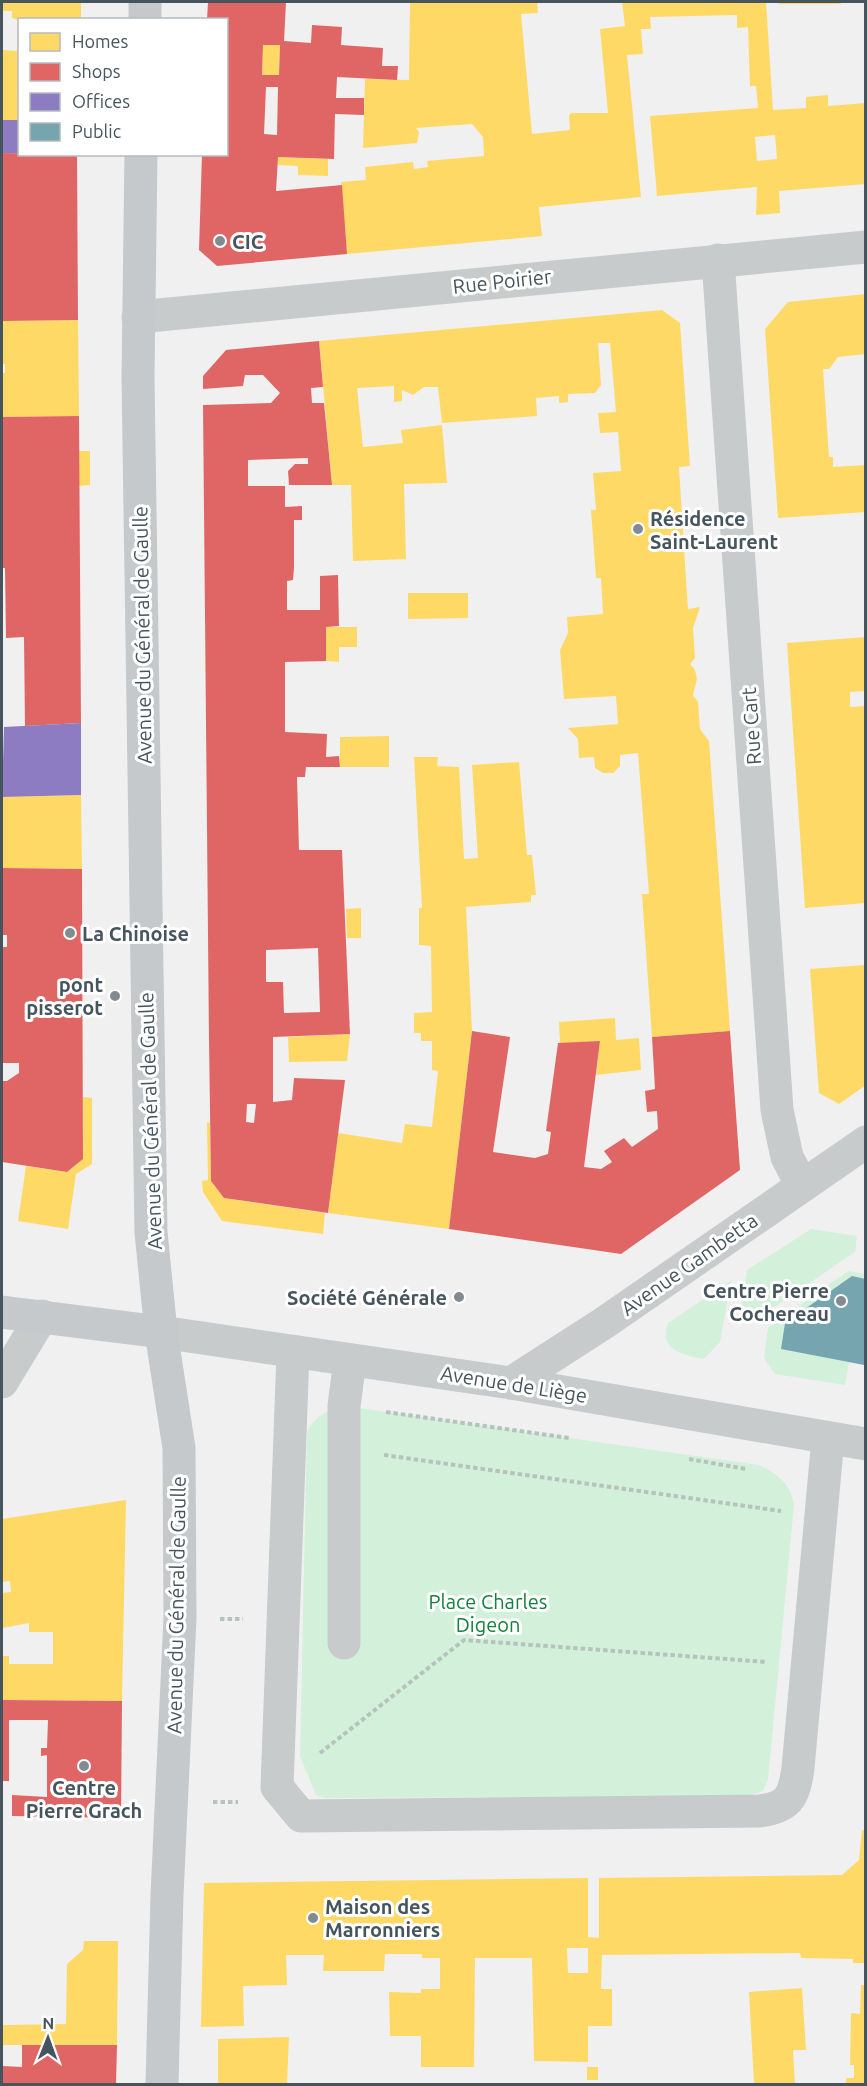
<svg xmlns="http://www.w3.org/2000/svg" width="867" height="2086" viewBox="0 0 867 2086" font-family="Ubuntu,sans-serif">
	<rect width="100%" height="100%" fill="#f0f0f0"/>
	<g fill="#d3f0db">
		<polygon points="811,1229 857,1236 855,1252 754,1321 740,1319 747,1270"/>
		<polygon points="848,1271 865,1274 865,1279 852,1276 785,1323 781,1349 849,1362 845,1385 775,1374 764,1358 768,1328"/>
		<path d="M731,1281L720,1342L704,1359C683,1355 658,1350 668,1323Z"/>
		<path d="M344,1406L759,1465C779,1475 790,1483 794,1505L768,1780L763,1791L749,1796L325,1798L316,1795L300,1756L307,1431C316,1416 327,1410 344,1406Z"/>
	</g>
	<g fill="#ffd966" fill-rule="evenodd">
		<polygon points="3,2 81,2 81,20 18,20 12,18 12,11 3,11"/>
		<path d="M410,2H537L538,13L521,14L532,134L570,130L569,115L572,113H608L600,29L625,26L622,2H766L773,110L806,108V97L828,95V106L866,103V184L779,191L780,213L756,215L757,187L657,196L650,116L758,108L756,86H750L748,27L737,28V15L650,17L651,29H641L643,54L627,55L641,197L539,207L542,236L347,254L341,182L366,180L365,167L413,162L414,169L428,167L427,161L484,156L483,137L472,124L416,128L419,132L417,143L363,148L365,79L409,80ZM775,135L777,159L757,161L755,137Z"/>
		<rect x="779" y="2" width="62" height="2"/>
		<polygon points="18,20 20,120 2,120 3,50 17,51"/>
		<polygon points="263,45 280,45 279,75 262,75"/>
		<polygon points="278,157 328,159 328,176 298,175 298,166 278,165"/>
		<polygon points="866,294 866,354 838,357 829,369 823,369 829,457 833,457 833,467 866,465 866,512 778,518 765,329 788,302"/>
		<polygon points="662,310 680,323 690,466 679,467 684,549 688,609 700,607 693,628 695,658 690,664 695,670 697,679 693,695 698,702 700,729 709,741 730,1031 652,1037 642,894 649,894 638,753 620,755 620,766 613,773 603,773 595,768 594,757 579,758 578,739 568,728 618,724 616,696 564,699 560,650 568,633 567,617 603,614 601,578 596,578 591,510 596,510 593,473 621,471 618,432 600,433 598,413 616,412 610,343 598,343 601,385 595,393 568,394 568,402 559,403 559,396 536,398 537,416 442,423 438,387 424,387 413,395 402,390 402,401 394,402 394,386 357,388 363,447 403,443 401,430 442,425 447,483 404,484 406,559 353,561 351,485 332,485 319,341"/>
		<polygon points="78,320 79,416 2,417 2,373 5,373 5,364 2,364 2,321"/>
		<polygon points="79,451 90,451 90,485 79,486"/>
		<polygon points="408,593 468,593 468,618 408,619"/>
		<polygon points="326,627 357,627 357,647 339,647 339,662 326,661"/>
		<polygon points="866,637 866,691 850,692 850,707 866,706 866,903 805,908 787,643"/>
		<polygon points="389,736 389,767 340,767 340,737"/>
		<polygon points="414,757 438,757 437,766 459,767 464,859 478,858 472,765 519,762 527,855 532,855 536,895 531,895 531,902 466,907 472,1031 449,1229 328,1213 338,1133 402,1143 405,1124 432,1127 438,1071 432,1070 432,1041 421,1041 421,1033 414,1033 414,1013 432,1012 431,946 419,945 419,908 422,908"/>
		<polygon points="81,795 82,869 2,868 2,797"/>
		<polygon points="361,908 361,938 347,938 346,909"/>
		<polygon points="866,965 866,1085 839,1104 819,1093 810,969"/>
		<polygon points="615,1018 616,1040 639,1038 641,1070 596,1075 600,1041 560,1044 559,1022"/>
		<polygon points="350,1034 347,1061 289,1062 288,1037"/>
		<polygon points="83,1097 92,1098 92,1164 76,1174 68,1229 18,1221 26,1166 67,1172 83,1159"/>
		<polygon points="207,1122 210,1123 211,1181 224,1198 325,1213 323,1234 222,1221 203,1192 202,1181 208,1180"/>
		<polygon points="126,1500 122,1701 2,1700 2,1656 9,1656 9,1664 53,1664 53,1632 29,1632 29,1623 2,1628 2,1593 11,1592 10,1581 2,1582 2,1519"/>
		<path d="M862,1830H866V1963H853V1959L801,1958L800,1953L602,1955L601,1989H612V2026H588V2062L534,2061L532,1958H475L474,2067H421V2036H390L389,1992L421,1993V1989H440V1958H422V1954H385L384,1971H323L324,1955H286L287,1985L243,1986L244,2026L201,2027L204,1883L588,1878V1937L599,1938V1878L842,1875L859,1860ZM567,1948H588V1973H568Z"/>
		<polygon points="84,1941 118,1941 117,2045 2,2045 2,2025 66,2024 67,1964 83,1950"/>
		<polygon points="861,1985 866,1985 866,2084 846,2084 846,2078 854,2078 854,2065 850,2065 851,2013 860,2014"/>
		<polygon points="802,1988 806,2050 793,2050 795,2084 754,2084 749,1992"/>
		<polygon points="289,2037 287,2084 218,2084 218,2039"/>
		<rect x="587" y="2067" width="11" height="13"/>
	</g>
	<g fill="#e06666" fill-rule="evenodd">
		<path d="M208,2H286L284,41L311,43L312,25L342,27L341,45L383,48L382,66H398L397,80L337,77L336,98H364V115L335,114L334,159L278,157L276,191L342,185L347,254L217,266L199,250L202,154H226V20H207ZM263,45H280L279,75H262ZM266,87H278L277,135L264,134Z"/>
		<polygon points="2,153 77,154 78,320 2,321"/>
		<path d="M319,341L323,387L311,388L312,403H324L332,485H289L288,471L295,464H308V458L248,460V486H285V507L302,506V520H294V568L293,580L287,581V610H320V576L338,575L339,626L326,627V661L285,662V732L327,734L326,757L339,756L340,767H306L305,777H297L299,850H342L350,1034L273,1037V1102L292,1100L294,1078L345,1080L328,1213L224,1198L211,1181L209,1040L203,405L271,403L280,393L263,375H245L243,386L203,389V376L226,350ZM318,948L320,1012L284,1013L283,982H266V950ZM247,1104H256L254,1123L246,1122Z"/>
		<polygon points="79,416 81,723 25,726 24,637 6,638 5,568 2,568 2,417"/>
		<polygon points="2,868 82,869 83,1159 67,1172 2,1162 2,1081 7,1081 19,1073 19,1063 2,1063 2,947 7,947 7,935 2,935"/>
		<polygon points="472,1031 510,1037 493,1152 535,1158 548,1154 551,1132 546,1131 558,1043 600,1041 584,1167 601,1169 612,1162 604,1151 624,1138 632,1147 658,1129 657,1111 647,1112 645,1091 655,1089 652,1037 730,1031 740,1170 621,1254 449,1229"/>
		<polygon points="2,1700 122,1701 121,1818 12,1816 12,1795 47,1797 47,1755 41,1756 41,1748 47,1748 48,1720 9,1720 9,1781 2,1781"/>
		<polygon points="22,2045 117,2045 116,2084 2,2084 2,2066 22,2067"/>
	</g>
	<g fill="#8e7cc3">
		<rect x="2" y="120" width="18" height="33"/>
		<polygon points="81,723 81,795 2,797 4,727"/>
	</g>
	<polygon fill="#76a5af" points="852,1276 866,1279 864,1365 781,1349 785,1323"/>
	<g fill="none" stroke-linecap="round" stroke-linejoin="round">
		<g stroke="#b5c3bd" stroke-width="4" stroke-dasharray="4.5 3" stroke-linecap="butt">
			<polyline points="386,1412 569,1438"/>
			<polyline points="384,1455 781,1511"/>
			<polyline points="689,1459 746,1469"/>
			<polyline points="220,1619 243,1619"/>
			<polyline points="320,1753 464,1640 767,1662"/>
			<polyline points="213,1802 238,1802"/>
		</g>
		<g stroke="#c7cbcc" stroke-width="33">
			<polyline points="718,260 777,1110 787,1157 802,1186"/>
			<polyline points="138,317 866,247"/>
			<polyline points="161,1332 511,1383 866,1444"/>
			<path d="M293,1353L277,1787L301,1816L760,1811C789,1807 794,1797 798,1768L828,1438"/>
			<polyline points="2,1382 42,1316"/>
			<polyline points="511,1383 604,1323 866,1142"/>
			<polyline points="344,1643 344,1406 350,1360"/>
		</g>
		<g stroke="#c5c9cb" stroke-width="33">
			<polyline points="145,20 145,2"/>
			<polyline points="141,154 138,378 151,1232 161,1332 179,1448 180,1618 167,1895 162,2084"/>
			<polyline points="2,1312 161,1332"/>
		</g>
	</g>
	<g fill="#828b90" stroke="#fff" stroke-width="2">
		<circle cx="220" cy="241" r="6"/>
		<circle cx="638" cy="529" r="6"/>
		<circle cx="70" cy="933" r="6"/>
		<circle cx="115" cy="996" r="6"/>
		<circle cx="459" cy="1297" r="6"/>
		<circle cx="841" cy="1301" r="6"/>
		<circle cx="84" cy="1766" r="6"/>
		<circle cx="313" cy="1918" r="6"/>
	</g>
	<g text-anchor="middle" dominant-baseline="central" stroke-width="6" stroke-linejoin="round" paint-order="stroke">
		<g font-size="20" font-weight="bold" fill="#46555d" stroke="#fff" text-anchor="start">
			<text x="232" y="241">CIC</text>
			<text x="650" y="518">Résidence<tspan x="650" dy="23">Saint-Laurent</tspan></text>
			<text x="82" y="933">La Chinoise</text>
			<text x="103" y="984" text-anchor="end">pont<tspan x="103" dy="23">pisserot</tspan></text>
			<text x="829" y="1290" text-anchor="end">Centre Pierre<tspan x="829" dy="23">Cochereau</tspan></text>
			<text x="447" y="1297" text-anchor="end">Société Générale</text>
			<text x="84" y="1787" text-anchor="middle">Centre<tspan x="84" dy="23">Pierre Grach</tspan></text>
			<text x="325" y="1906">Maison des<tspan x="325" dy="23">Marronniers</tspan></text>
		</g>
		<g font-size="20" fill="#46555d" stroke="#fff">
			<text transform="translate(502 281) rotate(-6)">Rue Poirier</text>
			<text transform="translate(142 635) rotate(-91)">Avenue du Général de Gaulle</text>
			<text transform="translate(751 726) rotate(-94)">Rue Cart</text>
			<text transform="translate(150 1121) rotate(-92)">Avenue du Général de Gaulle</text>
			<text transform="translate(689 1264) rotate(-35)">Avenue Gambetta</text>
			<text transform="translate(514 1384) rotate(9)">Avenue de Liège</text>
			<text transform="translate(176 1605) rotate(-89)">Avenue du Général de Gaulle</text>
		</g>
		<g font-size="20" fill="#14813c" stroke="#fff">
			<text x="488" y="1601">Place Charles<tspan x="488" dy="23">Digeon</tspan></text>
		</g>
	</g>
	<rect width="867" height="2086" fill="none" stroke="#46555d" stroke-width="6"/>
	<rect x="18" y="18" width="210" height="138" fill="#ffffff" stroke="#b5bbbe" stroke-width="1.5"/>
	<rect x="30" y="33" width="30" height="18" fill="#ffd966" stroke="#b5bbbe" stroke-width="1.5"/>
	<text x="72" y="48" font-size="18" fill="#46555d">Homes</text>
	<rect x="30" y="63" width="30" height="18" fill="#e06666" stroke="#b5bbbe" stroke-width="1.5"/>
	<text x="72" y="78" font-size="18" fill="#46555d">Shops</text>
	<rect x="30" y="93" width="30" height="18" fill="#8e7cc3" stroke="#b5bbbe" stroke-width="1.5"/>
	<text x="72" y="108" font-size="18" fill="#46555d">Offices</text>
	<rect x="30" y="123" width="30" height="18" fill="#76a5af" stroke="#b5bbbe" stroke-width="1.5"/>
	<text x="72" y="138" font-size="18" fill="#46555d">Public</text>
	<g transform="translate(48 2038) rotate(1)" stroke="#ffffff" stroke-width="4.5" paint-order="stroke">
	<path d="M0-4.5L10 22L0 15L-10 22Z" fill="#46555d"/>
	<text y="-9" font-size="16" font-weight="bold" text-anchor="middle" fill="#46555d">N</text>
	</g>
</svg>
